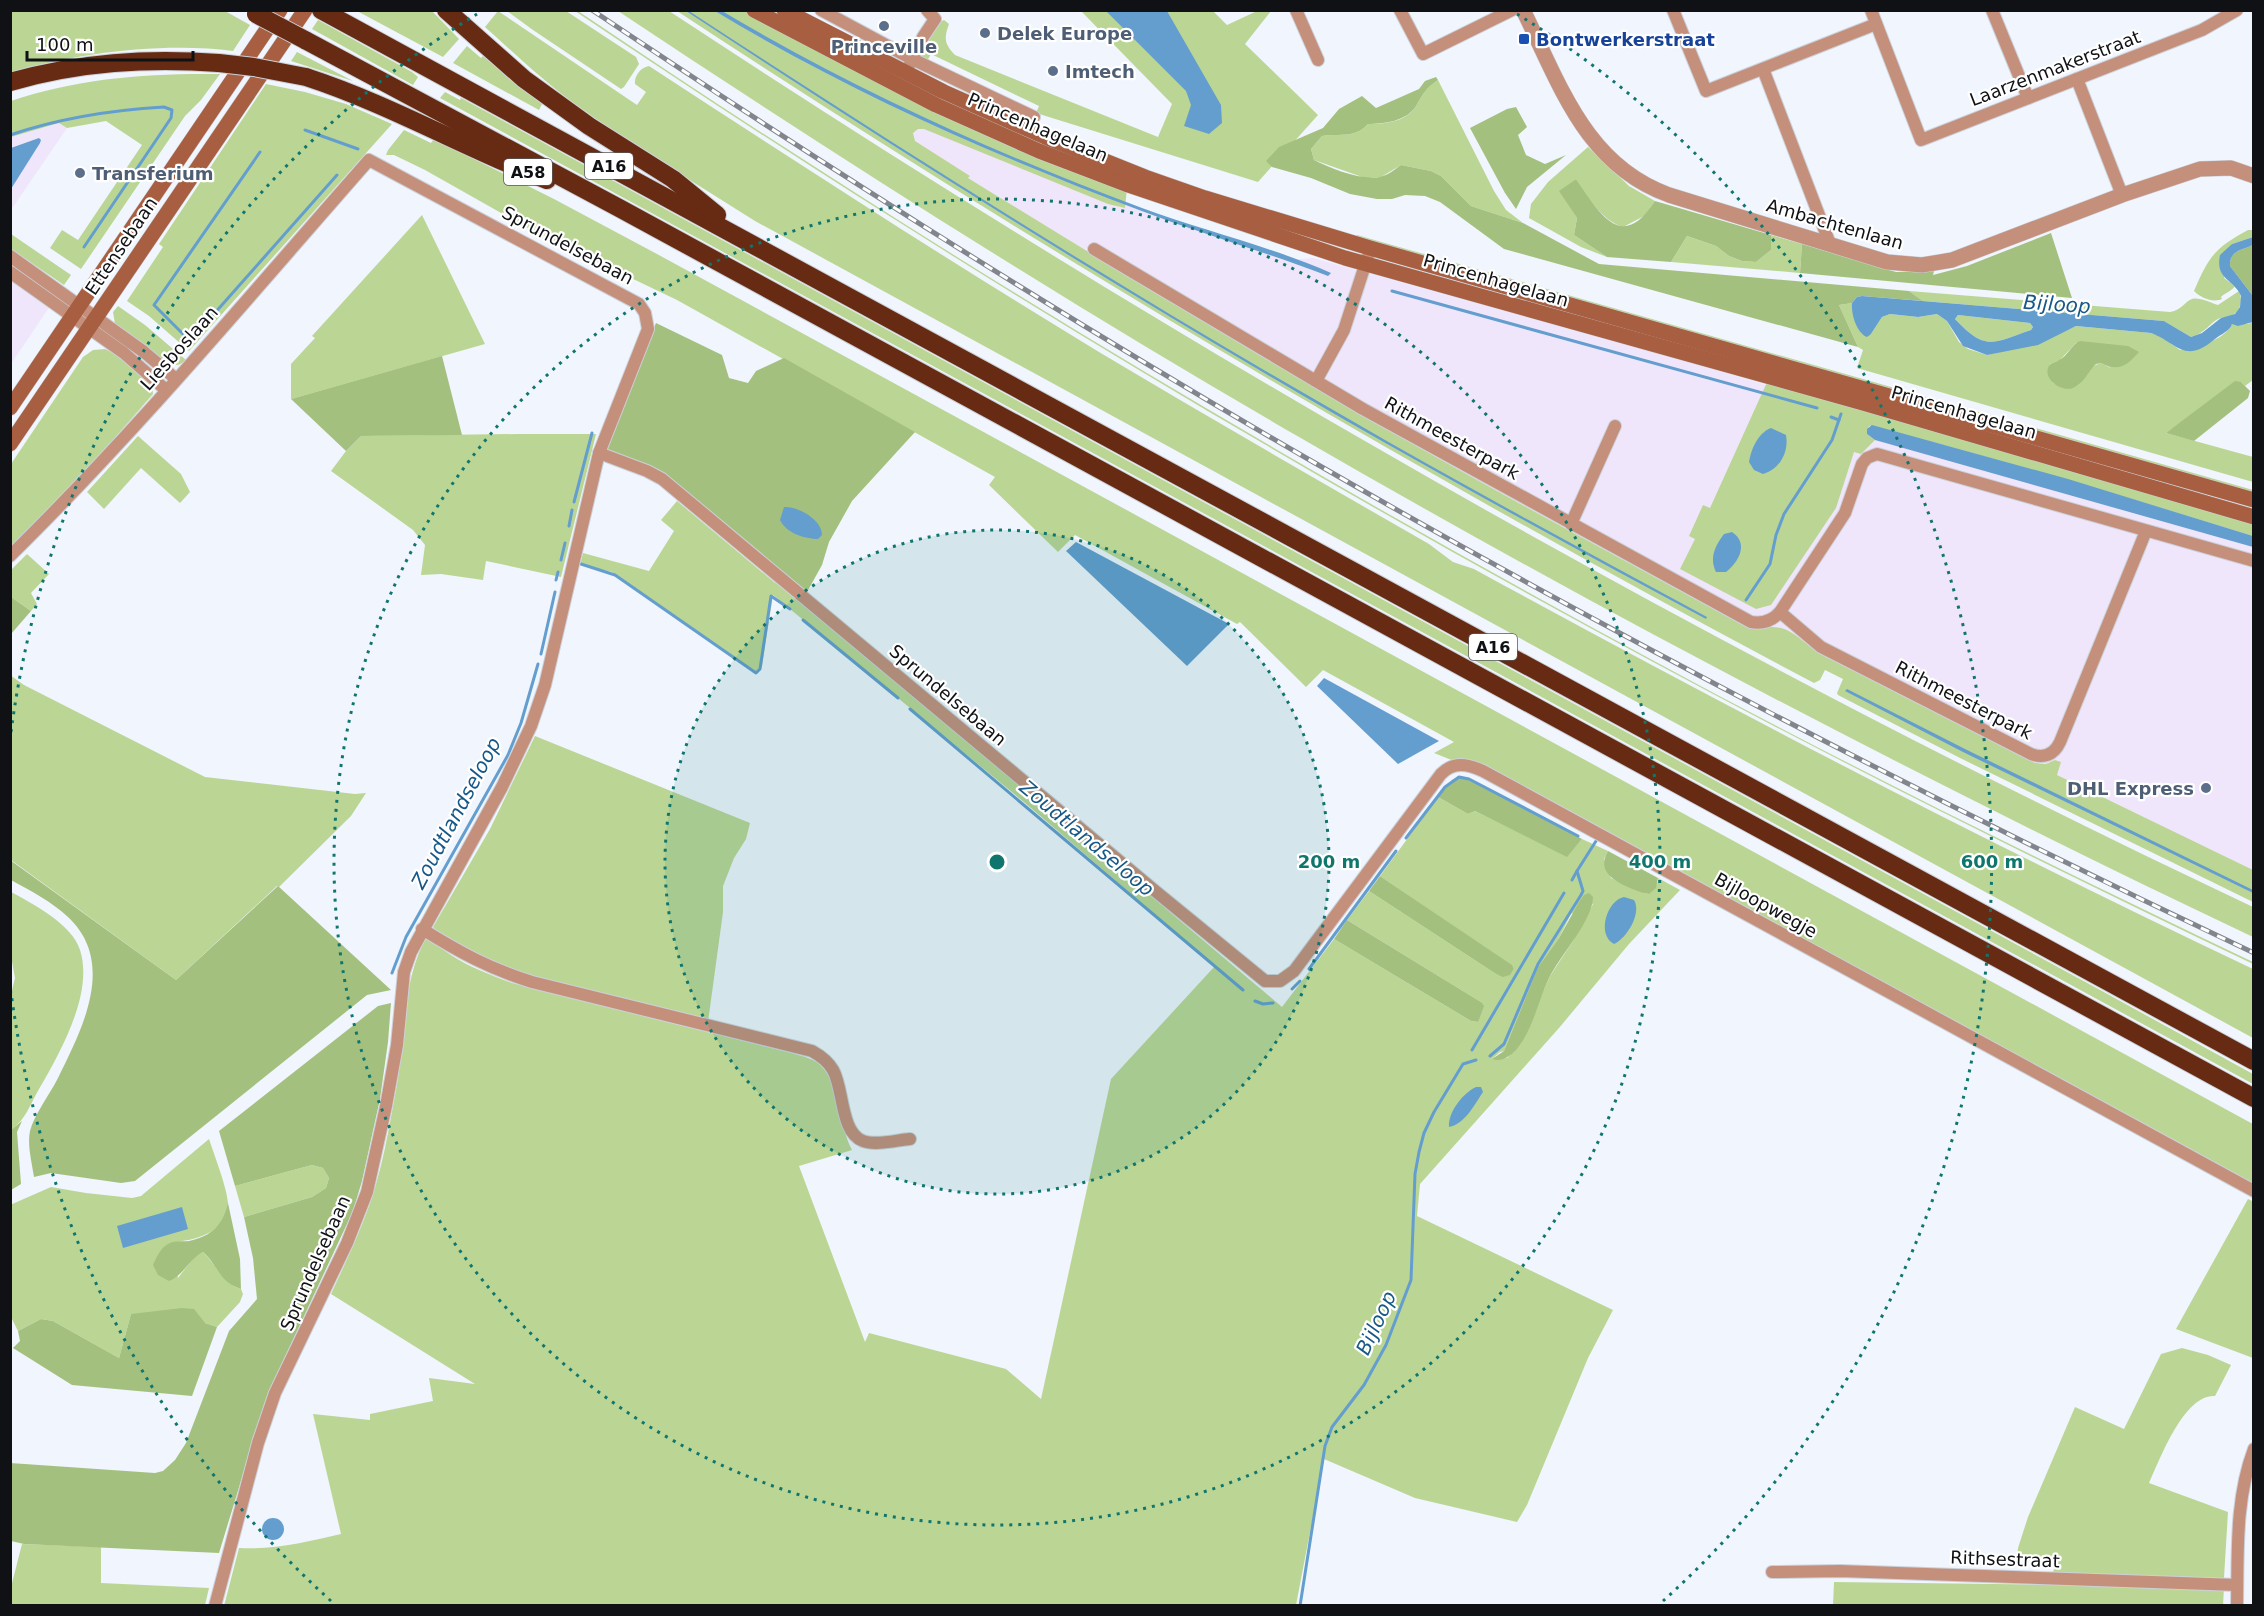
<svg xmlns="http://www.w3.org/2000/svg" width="2264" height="1616" viewBox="0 0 2264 1616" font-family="'DejaVu Sans',sans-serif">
	<rect width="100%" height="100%" fill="#f0f5fe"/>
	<g fill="#f0e6fb">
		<polygon points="907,113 1062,180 1142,211 1288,260 1313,258 1699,365 2253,529 2253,900 1825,668 1818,680 882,136"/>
		<polygon points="60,123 67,128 11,210 11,137"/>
		<polygon points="11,278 50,306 11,364"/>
	</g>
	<g fill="#bbd694" fill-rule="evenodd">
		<path d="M10,11H225L250,25L233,51C169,42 72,52 11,74Z"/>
		<polygon points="357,11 432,11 459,39 443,57"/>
		<path d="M498,11L637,105L646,92L635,84C634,76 641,67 649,66C798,163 947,260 1099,352C1208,417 1319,481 1429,544L1453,562L1474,569C1730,709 1989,844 2253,969V1038L755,221C695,183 633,146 575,104C543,81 514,53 485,27Z"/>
		<polygon points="507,11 566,11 636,57 639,64 624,87 621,89 533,30"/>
		<path d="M575,11H578C926,246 1286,463 1656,662C1852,768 2052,866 2253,962V964C2052,868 1852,769 1655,663C1284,464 924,246 575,11Z"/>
		<path d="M618,11H669C1176,345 1704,648 2253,907V937C1929,783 1610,617 1299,437C1067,303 841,159 618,11Z"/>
		<path d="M677,11H747L1127,188L1125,208L1108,204L924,129H918L913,133L915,141L970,176L968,178C1096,257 1224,335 1353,410C1482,484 1612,554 1743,625C1758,631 1767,625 1781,628C1794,631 1805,644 1817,651L2035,763L2046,764L2055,760L2061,762L2057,775L2253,870V902L1960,758L1838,695L1837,693L1843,679L1825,670L1820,680L1814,683C1424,477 1045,253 677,11Z"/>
		<path d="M1081,11H1213L1227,25L1257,11H1271L1245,44L1318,115L1258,182L1036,113L1039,106L931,54L927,61L920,57C925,45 932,25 944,20L949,24C944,38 944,44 955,55L1158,137L1172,104Z"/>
		<polygon points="318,20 412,72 418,77 413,85 312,29"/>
		<polygon points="467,46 481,58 483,56 542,104 539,110 453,63"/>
		<polygon points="297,52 353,81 291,61"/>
		<path d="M220,74L201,100L185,116L81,269L50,248L62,230L78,240L142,145L106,121L67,128L59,123L11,137V101C78,78 149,73 220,74Z"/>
		<path d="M1438,80L1494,191L1506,210L1523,223L1471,206L1441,176L1431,171L1401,165L1381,177L1365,178L1314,160L1311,149L1322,136C1341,133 1354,139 1368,124C1384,124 1407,122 1416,106C1423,94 1426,88 1438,80Z"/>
		<polygon points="266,84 305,92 346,104 392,124 189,351 149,316 127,301 163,247 159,244"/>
		<polygon points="445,92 460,100 461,98 2102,991 2253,1074 2253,1084 440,98"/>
		<polygon points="404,130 431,143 434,139 554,199 657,254 2251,1123 2254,1124 2253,1186 1454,761 1434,753 1454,742 1323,670 1306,687 1240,622 1237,624 1075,535 1058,552 989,485 995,477 677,300 535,232 425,170 394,155 386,155 388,150"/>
		<path d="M1588,147L1629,186L1655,201L1646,215L1623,227C1601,220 1589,198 1576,179L1560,191L1577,218L1574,235L1607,257L1581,247L1529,218L1531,204L1548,182Z"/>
		<polygon points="422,215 485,344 291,399 291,364 315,338 312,336"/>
		<path d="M2248,230H2252L2253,237L2232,244L2224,278L2235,286C2232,291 2225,293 2221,297L2222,299C2213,303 2201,298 2194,291C2209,256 2215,248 2248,230Z"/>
		<polygon points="11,234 71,275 64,285 11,249"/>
		<polygon points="1357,235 2253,490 2253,496 1355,237"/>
		<polygon points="1771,235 1802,244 1800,273 1671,262 1687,236 1716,246 1729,256 1742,261 1756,262 1771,250"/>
		<path d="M1909,291L2170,312C2182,310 2184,302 2192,299C2199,297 2211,303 2218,305L2239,291C2243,300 2241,313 2230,316C2229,317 2221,318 2220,318C2209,323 2206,333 2191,337L2164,321L1923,301Z"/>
		<path d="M1852,303V307L1863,333L1871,334L1882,317L1890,314L1918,317L1937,314L1947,321L1959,342L1968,349L1987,355L2051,337L2076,326L2151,333L2160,336L2180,350C2197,346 2223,342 2232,324H2248L2253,322V380L2245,386L2241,382L2166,433L2253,457V482L1857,368L1863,350L1858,347L1839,305ZM2076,343L2111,368L2101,363C2078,369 2090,398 2053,383L2050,364L2060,360Z"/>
		<path d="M118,306L145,325L186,360C183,363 178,366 173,365C163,364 126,332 115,324L113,312Z"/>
		<path d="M1958,315L2030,323L2033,327L2031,330C1993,343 1986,352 1955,319Z"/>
		<path d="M105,349C121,356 153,376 153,394L64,496L11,549V464L83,357L93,350Z"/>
		<path d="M1768,380L2253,522V536C2126,497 1999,458 1869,426L1867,434L1875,440L1861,454L1854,452L1836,508L1771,605L1756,609L1680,569L1695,539L1689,536L1703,505L1710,508Z"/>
		<polygon points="518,434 596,434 561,577 486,561 483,580 441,574 421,575 425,545 413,530 331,471 346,451 361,436"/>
		<polygon points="138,436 181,474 190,492 180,503 141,468 104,509 87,492"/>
		<path d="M677,501L774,582L793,594L827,622L1282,1007L1334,939L1471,1021L1478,1022L1481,1002L1347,920L1369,891L1496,974C1505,977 1509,977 1514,969L1511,965L1380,876L1438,797L1468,814L1475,811L1567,856L1582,839L1608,851L1604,859L1611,878L1643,893L1649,894L1658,882V878L1680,890L1629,944L1559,1028L1420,1184L1417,1216L1613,1310L1588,1358L1527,1505L1517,1522L1415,1498L1324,1459L1296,1605L224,1606L239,1548C274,1550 307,1542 341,1534L313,1414L370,1420V1414L433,1401L429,1378L475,1384L331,1294C343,1268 356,1241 366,1214C382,1173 389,1128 397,1084C405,1036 402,980 427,936C455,962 478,970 512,983L791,1053C801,1056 814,1058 821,1066C840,1085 839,1126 852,1150L799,1166L865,1342L869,1333L1006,1369L1041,1399L1111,1079L1215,966L1024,802L773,595L762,666L759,671L755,672L612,572L580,565L583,553L649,571L674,531L661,520ZM1593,904L1573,941L1550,976L1518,1047L1507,1058L1492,1059L1500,1052L1504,1051L1538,967L1559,938L1571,914Z"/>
		<polygon points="27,554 49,574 31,593 37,604 31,611 11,597 11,570"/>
		<polygon points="10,675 24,685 205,777 355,794 366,793 351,816 279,887 277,886 176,980 11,860"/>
		<polygon points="535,736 750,823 746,839 734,858 723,886 723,912 708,1022 514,974 441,936 433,927 490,829"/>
		<path d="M11,892C33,904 72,924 80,950C94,993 60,1053 39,1089C29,1106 27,1118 11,1130L10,998L15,978L11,956Z"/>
		<path d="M209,1139C214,1154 227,1188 228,1203C229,1232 194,1241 172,1242L178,1278L194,1257L203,1252C218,1266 220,1283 241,1289L243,1294L240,1302L217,1327L205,1323L131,1314L119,1358L53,1321L41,1319L18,1331L11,1317L10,1205L51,1187L86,1193L132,1198L141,1196Z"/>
		<polygon points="312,1165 323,1168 329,1178 326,1188 312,1197 244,1217 235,1186"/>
		<polygon points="2248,1199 2254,1202 2253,1358 2176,1329"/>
		<path d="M2182,1348L2208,1355L2231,1365L2215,1396C2184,1394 2160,1459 2149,1483L2228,1512L2224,1578H2050L2059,1559L2017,1560L2018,1548L2028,1517L2075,1407L2124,1429L2161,1354Z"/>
		<polygon points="22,1544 101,1547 101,1583 209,1588 205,1605 11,1606 11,1587"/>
		<polygon points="1834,1582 2224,1587 2223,1606 1833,1606"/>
	</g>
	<g fill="#a4c07e">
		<path d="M1436,77L1438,80C1426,88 1423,94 1416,106C1407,121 1384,124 1368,124C1354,139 1341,133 1322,136L1311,149L1314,160C1332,169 1359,180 1380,177C1388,175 1394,170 1401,165L1431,171L1441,176L1471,206L1523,223L1599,264L1909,291L1923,301L1862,296L1857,297L1852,303L1839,305L1858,347L1504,249L1440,202L1425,196L1405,195L1392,199H1377L1350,194L1311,178L1272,167L1266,161L1279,147L1323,128L1339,109L1362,96L1376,108L1419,89L1425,81Z"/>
		<polygon points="1516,107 1527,127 1518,135 1526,155 1545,164 1566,155 1527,187 1516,209 1505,193 1470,128 1507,109"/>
		<path d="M1576,179C1599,212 1621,254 1655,201L1771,235V250L1756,262L1742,261L1729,256L1716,246L1687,236L1671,262L1607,257L1574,235L1577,218L1559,191Z"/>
		<polygon points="2051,233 2072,298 1800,273 1802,244 1896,272 1934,271 1933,275 1967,266"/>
		<path d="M2253,245V296L2230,266C2229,251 2242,250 2253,245Z"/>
		<polygon points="656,323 722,355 729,378 748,383 756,371 784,358 915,432 852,501 829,542 822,565 807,592 663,474 604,450"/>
		<path d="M2080,341L2128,346L2139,352C2127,366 2118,372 2101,363L2096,364C2088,371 2084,384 2073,388C2063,392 2044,381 2048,368C2050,362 2055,363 2059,360C2068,356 2071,345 2080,341Z"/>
		<polygon points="442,356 462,435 361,436 346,451 291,399"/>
		<polygon points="2235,381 2241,382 2250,391 2248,398 2194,441 2166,433"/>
		<polygon points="11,597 31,611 11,634"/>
		<polygon points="1461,776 1494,792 1582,839 1567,857 1475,811 1468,814 1438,797 1452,780"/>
		<path d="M1608,851L1658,878L1656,888L1649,894L1643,893C1625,886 1593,876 1608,851Z"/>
		<path d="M10,860L176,980L278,886L391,990L367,995L135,1181L121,1183L51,1173L34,1177C32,1163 27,1145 30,1131C34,1115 50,1094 58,1078C82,1029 117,963 68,917C52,902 31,891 11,880Z"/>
		<polygon points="1380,876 1512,965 1514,969 1510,975 1503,977 1496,974 1369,891"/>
		<path d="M1589,893L1593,897C1593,920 1560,956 1549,978C1538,1001 1533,1030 1516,1050C1509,1057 1502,1062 1492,1059L1504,1051L1538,967L1559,938L1579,902L1584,895Z"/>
		<polygon points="1347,920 1481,1002 1484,1006 1478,1022 1471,1021 1334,939"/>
		<polygon points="391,1003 388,1042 380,1099 362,1181 353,1211 278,1372 262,1412 219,1553 24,1544 11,1541 10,1463 155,1473 163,1471 175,1460 186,1443 229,1331 257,1299 253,1258 244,1217 312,1197 326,1188 329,1178 323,1168 312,1165 235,1186 219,1131 378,1006"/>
		<polygon points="22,1121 17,1132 21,1184 11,1190 11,1130"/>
		<path d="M228,1203L240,1259L241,1289C218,1282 219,1266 203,1252C189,1259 184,1275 169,1281L158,1275L153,1265C157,1256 161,1247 170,1243C176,1240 183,1242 189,1241C212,1236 223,1225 228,1203Z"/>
		<polygon points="182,1308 194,1309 205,1323 217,1327 192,1396 72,1385 13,1348 20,1341 18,1331 41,1319 53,1321 119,1358 131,1314"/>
	</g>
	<g fill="#649ecf" fill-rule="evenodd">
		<path d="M686,11H689C905,152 1123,290 1347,418C1466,487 1587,552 1707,617L1706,619C1585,554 1464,488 1345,420C1121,291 902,153 686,11Z"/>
		<path d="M715,11H722C855,90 997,154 1142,208C1204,231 1270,246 1331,273L1328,276C1266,252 1202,234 1139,210C993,155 849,92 715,11Z"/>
		<polygon points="1106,11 1167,11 1221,105 1222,123 1209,134 1184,126 1191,105 1186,91"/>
		<polygon points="39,138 41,140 40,143 11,189 11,148"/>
		<path d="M2253,237V245C2242,250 2229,251 2230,266L2253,296V322L2238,326L2232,324C2230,331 2221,334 2215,339C2184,365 2178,343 2151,333L2076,326L2038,345L1987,355L1963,346L1947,321L1937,314L1918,317L1890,314L1882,317L1871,334L1867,337C1857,333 1851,315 1852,303L1857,297L1862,296L2164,321L2191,337L2202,333L2221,318L2235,314L2240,307L2241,296C2233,278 2215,280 2220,255L2232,244ZM1958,315L2030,323L2033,327L2031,330C1993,343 1986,352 1955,319Z"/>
		<polygon points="1872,425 2068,479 2253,536 2253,547 1875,440 1867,434 1867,429"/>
		<path d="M1771,428L1786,435C1789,452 1780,469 1763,474L1754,470L1749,462C1751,449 1758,433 1771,428Z"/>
		<path d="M784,507C798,506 822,520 822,535L818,539C805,539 786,533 780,520Z"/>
		<path d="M1732,532C1749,543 1739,562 1726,572H1716C1709,558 1715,546 1724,534Z"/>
		<polygon points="1076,542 1229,624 1187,666 1066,551"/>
		<polygon points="1324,678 1439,741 1398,764 1317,686"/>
		<polygon points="1847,689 1965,749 2253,890 2253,893 1963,752 1845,691"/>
		<path d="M1624,897L1634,900C1642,913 1627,938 1614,944C1596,935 1607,900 1624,897Z"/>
		<path d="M1476,1087H1481L1483,1092C1475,1104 1465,1124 1449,1127C1448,1112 1463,1093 1476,1087Z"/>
		<polygon points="182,1207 188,1229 123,1248 117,1226"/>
		<circle cx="273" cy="1529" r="11"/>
	</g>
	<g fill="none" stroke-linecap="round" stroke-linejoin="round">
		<g stroke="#649ecf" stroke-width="3">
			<polyline points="305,130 358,149"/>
			<path d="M10,135C60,118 112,110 164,107L172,110L171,118L84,247"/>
			<polyline points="260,152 154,305 190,341 337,175"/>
			<polyline points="1392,291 1817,408"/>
			<polyline points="1831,417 1839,420"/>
			<polyline points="574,502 592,433"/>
			<polyline points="569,526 572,510"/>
			<polyline points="561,560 565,543"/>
			<polyline points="581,564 615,575 756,673 760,669 771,596 790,609"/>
			<polyline points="556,580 558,572"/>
			<polyline points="1746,600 1770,564 1776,535 1784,514 1832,440 1841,414"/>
			<polyline points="803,620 898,698"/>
			<polyline points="541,654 555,592"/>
			<polyline points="910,709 1243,990"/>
			<polyline points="1406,838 1445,787 1459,777 1469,779 1578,836"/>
			<polyline points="1572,880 1577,871"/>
			<polyline points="1309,969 1396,851"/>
			<polyline points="392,973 406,937 508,755 521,723 538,664"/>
			<polyline points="1292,989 1300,981"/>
			<polyline points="1255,1001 1263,1004 1273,1003"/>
			<polyline points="1472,1050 1564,893"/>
			<polyline points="1490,1056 1504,1044 1538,964 1581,895 1583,891 1577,871 1596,841"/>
			<polyline points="1300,1606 1325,1446 1332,1427 1364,1385 1386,1345 1411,1280 1415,1174 1419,1152 1424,1133 1434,1112 1463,1064 1476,1060"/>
		</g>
		<g stroke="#ccd1d9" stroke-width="14">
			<g id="minor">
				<polyline points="821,10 912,59 1034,117"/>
				<polyline points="1296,10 1318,60"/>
				<polyline points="1400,10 1423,54 1512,10"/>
				<polyline points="1673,10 1706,91 1876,24"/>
				<polyline points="1871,10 1921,140 2202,30 2237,10"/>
				<polyline points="1992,10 2028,98"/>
				<polyline points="910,64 923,37 935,19 927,10"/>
				<polyline points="1763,69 1830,244"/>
				<polyline points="2077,79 2122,195"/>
				<path d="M1094,249L1363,409L1751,622C1762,624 1772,621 1780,612L1845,513L1862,464L1867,458L1877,454L2254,561"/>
				<polyline points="10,256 144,352 176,379"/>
				<polyline points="10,272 124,353 166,390"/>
				<polyline points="1316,381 1344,330 1368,256"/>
				<path d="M599,453L647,471L662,479L1154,890L1265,981H1280L1294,971L1441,774C1454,761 1467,764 1483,771L2254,1191"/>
				<polyline points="1571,524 1615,426"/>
				<path d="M10,556C137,431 252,293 369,160L639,304L645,313L648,329L599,453L545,685L531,726L502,787L411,952L404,972L397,1045L386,1106L367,1192L347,1243L275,1393L258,1443L215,1606"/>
				<path d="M1780,612L1821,647L2031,754C2044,759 2054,755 2060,742L2146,531"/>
				<path d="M422,929C459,952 490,969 532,982L812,1051C821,1056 828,1061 833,1070C844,1089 840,1132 863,1141C876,1146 897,1140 910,1139"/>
				<polyline points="1772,1572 1840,1571 2237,1585"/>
				<path d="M2237,1606C2238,1553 2235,1499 2254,1449"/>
			</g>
		</g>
		<g stroke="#ccd1d9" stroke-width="16">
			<path id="tertiary" d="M1523,10C1560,84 1585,165 1669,195L1887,262L1922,265L1952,260L2122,195L2200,169L2231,168L2254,176"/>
		</g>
		<g stroke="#ccd1d9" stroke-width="16">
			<g id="secondary">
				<polyline points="754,10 936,105 1039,151 1128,185 1345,258 1863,403 2254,517"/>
				<polyline points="784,10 944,92 1045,137 1145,177 1205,198 1370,248 2254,500"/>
				<polyline points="10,408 280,10"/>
				<polyline points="10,444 305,10"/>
			</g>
		</g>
		<g stroke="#ccd1d9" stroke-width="20">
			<g id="motorway">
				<polyline points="321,10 2254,1061"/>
				<polyline points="446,10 524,79 589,126 673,179 717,215"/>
				<polyline points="305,40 621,209 2254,1098"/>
				<path d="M306,77C389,104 465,148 547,180"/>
				<path d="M10,82C80,62 147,58 219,63"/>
			</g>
		</g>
		<use href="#minor" stroke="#c4907c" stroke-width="12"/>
		<use href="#tertiary" stroke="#c4907c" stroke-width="15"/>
		<use href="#secondary" stroke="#a75e41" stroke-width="15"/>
		<use href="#motorway" stroke="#662b12" stroke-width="18"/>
		<g stroke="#82868c" stroke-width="5">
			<path id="rail" d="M592,10C826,167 1064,318 1308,459C1616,637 1932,801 2254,953"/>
		</g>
		<use href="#rail" stroke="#fff" stroke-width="3" stroke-dasharray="9" stroke-linecap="butt"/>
		<g stroke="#ccd1d9" stroke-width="20" stroke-linecap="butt">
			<g id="motorway-bridge">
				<polyline points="256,14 305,40"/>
				<polyline points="219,63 254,67 306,77"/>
			</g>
		</g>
		<use href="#motorway-bridge" stroke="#662b12" stroke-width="18"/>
	</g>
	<circle cx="997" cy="862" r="332" fill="#0f766e" fill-opacity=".12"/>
	<g fill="none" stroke="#0f766e" stroke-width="3" stroke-dasharray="3 6">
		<circle cx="997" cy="862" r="332"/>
		<circle cx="997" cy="862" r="663"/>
		<path d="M331 1601A995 995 0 0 1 11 992M11 732A995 995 0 0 1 477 14M1517 14A995 995 0 0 1 1663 1601"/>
	</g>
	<g fill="#5c6f8a" stroke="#fff" stroke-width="2">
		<circle cx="884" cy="26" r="6"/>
		<circle cx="985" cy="33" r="6"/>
		<circle cx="1053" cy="71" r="6"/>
		<circle cx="80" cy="173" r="6"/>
		<circle cx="2206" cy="788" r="6"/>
	</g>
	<rect fill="#1a4fb4" stroke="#fff" stroke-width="2" x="1518" y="33" width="12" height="12" rx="3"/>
	<g text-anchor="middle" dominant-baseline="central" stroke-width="4.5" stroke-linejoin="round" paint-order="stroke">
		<g fill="#fff" stroke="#57585a" stroke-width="1.5">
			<rect x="585" y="153" width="48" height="26" rx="4.5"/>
			<rect x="504" y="159" width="48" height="26" rx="4.5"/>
			<rect x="1469" y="634" width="48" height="26" rx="4.5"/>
		</g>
		<g font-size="16" font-weight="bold" fill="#0f1114">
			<text x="609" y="166">A16</text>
			<text x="528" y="172">A58</text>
			<text x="1493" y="647">A16</text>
		</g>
		<g font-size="18" font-weight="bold" fill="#4e5e75" stroke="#fff" text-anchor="start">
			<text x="997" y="33">Delek Europe</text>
			<text x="884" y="46" text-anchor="middle">Princeville</text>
			<text x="1065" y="71">Imtech</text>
			<text x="92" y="173">Transferium</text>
			<text x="2194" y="788" text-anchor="end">DHL Express</text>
		</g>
		<g font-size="18" font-weight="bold" fill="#164399" stroke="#fff" text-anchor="start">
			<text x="1536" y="39">Bontwerkerstraat</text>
		</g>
		<g font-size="18" fill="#0f1114" stroke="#fff">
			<text transform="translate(2055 68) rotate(-21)">Laarzenmakerstraat</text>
			<text transform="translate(1038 127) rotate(23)">Princenhagelaan</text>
			<text transform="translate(1835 224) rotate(16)">Ambachtenlaan</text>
			<text transform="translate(568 245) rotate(28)">Sprundelsebaan</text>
			<text transform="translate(121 246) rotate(-56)">Ettensebaan</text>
			<text transform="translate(1496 280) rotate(16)">Princenhagelaan</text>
			<text transform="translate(179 348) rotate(-48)">Liesboslaan</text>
			<text transform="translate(1964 412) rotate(16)">Princenhagelaan</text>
			<text transform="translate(1452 438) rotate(29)">Rithmeesterpark</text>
			<text transform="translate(948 695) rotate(40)">Sprundelsebaan</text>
			<text transform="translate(1964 700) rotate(27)">Rithmeesterpark</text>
			<text transform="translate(1766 905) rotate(29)">Bijloopwegje</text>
			<text transform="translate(315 1263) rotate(-66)">Sprundelsebaan</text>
			<text transform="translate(2005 1559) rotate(2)">Rithsestraat</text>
		</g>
		<g font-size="20" font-style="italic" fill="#165887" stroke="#fff">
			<text transform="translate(2057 304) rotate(4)">Bijloop</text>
			<text transform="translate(456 813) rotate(-62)">Zoudtlandseloop</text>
			<text transform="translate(1087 838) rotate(40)">Zoudtlandseloop</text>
			<text transform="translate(1376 1323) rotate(-65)">Bijloop</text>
		</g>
	</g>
	<circle cx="997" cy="862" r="9" fill="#0f766e" stroke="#fff" stroke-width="3"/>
	<g font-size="18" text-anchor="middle" font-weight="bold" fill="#0f766e" stroke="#fff" stroke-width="4.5" stroke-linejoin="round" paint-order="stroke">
		<text x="1329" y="868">200 m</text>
		<text x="1660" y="868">400 m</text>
		<text x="1992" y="868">600 m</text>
	</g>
	<rect width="2264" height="1616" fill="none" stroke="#0f1114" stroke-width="24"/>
	<path d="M27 51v9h166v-9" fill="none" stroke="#0f1114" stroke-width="3"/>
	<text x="36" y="51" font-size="18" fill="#0f1114" stroke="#ffffff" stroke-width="4.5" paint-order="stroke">100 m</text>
</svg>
